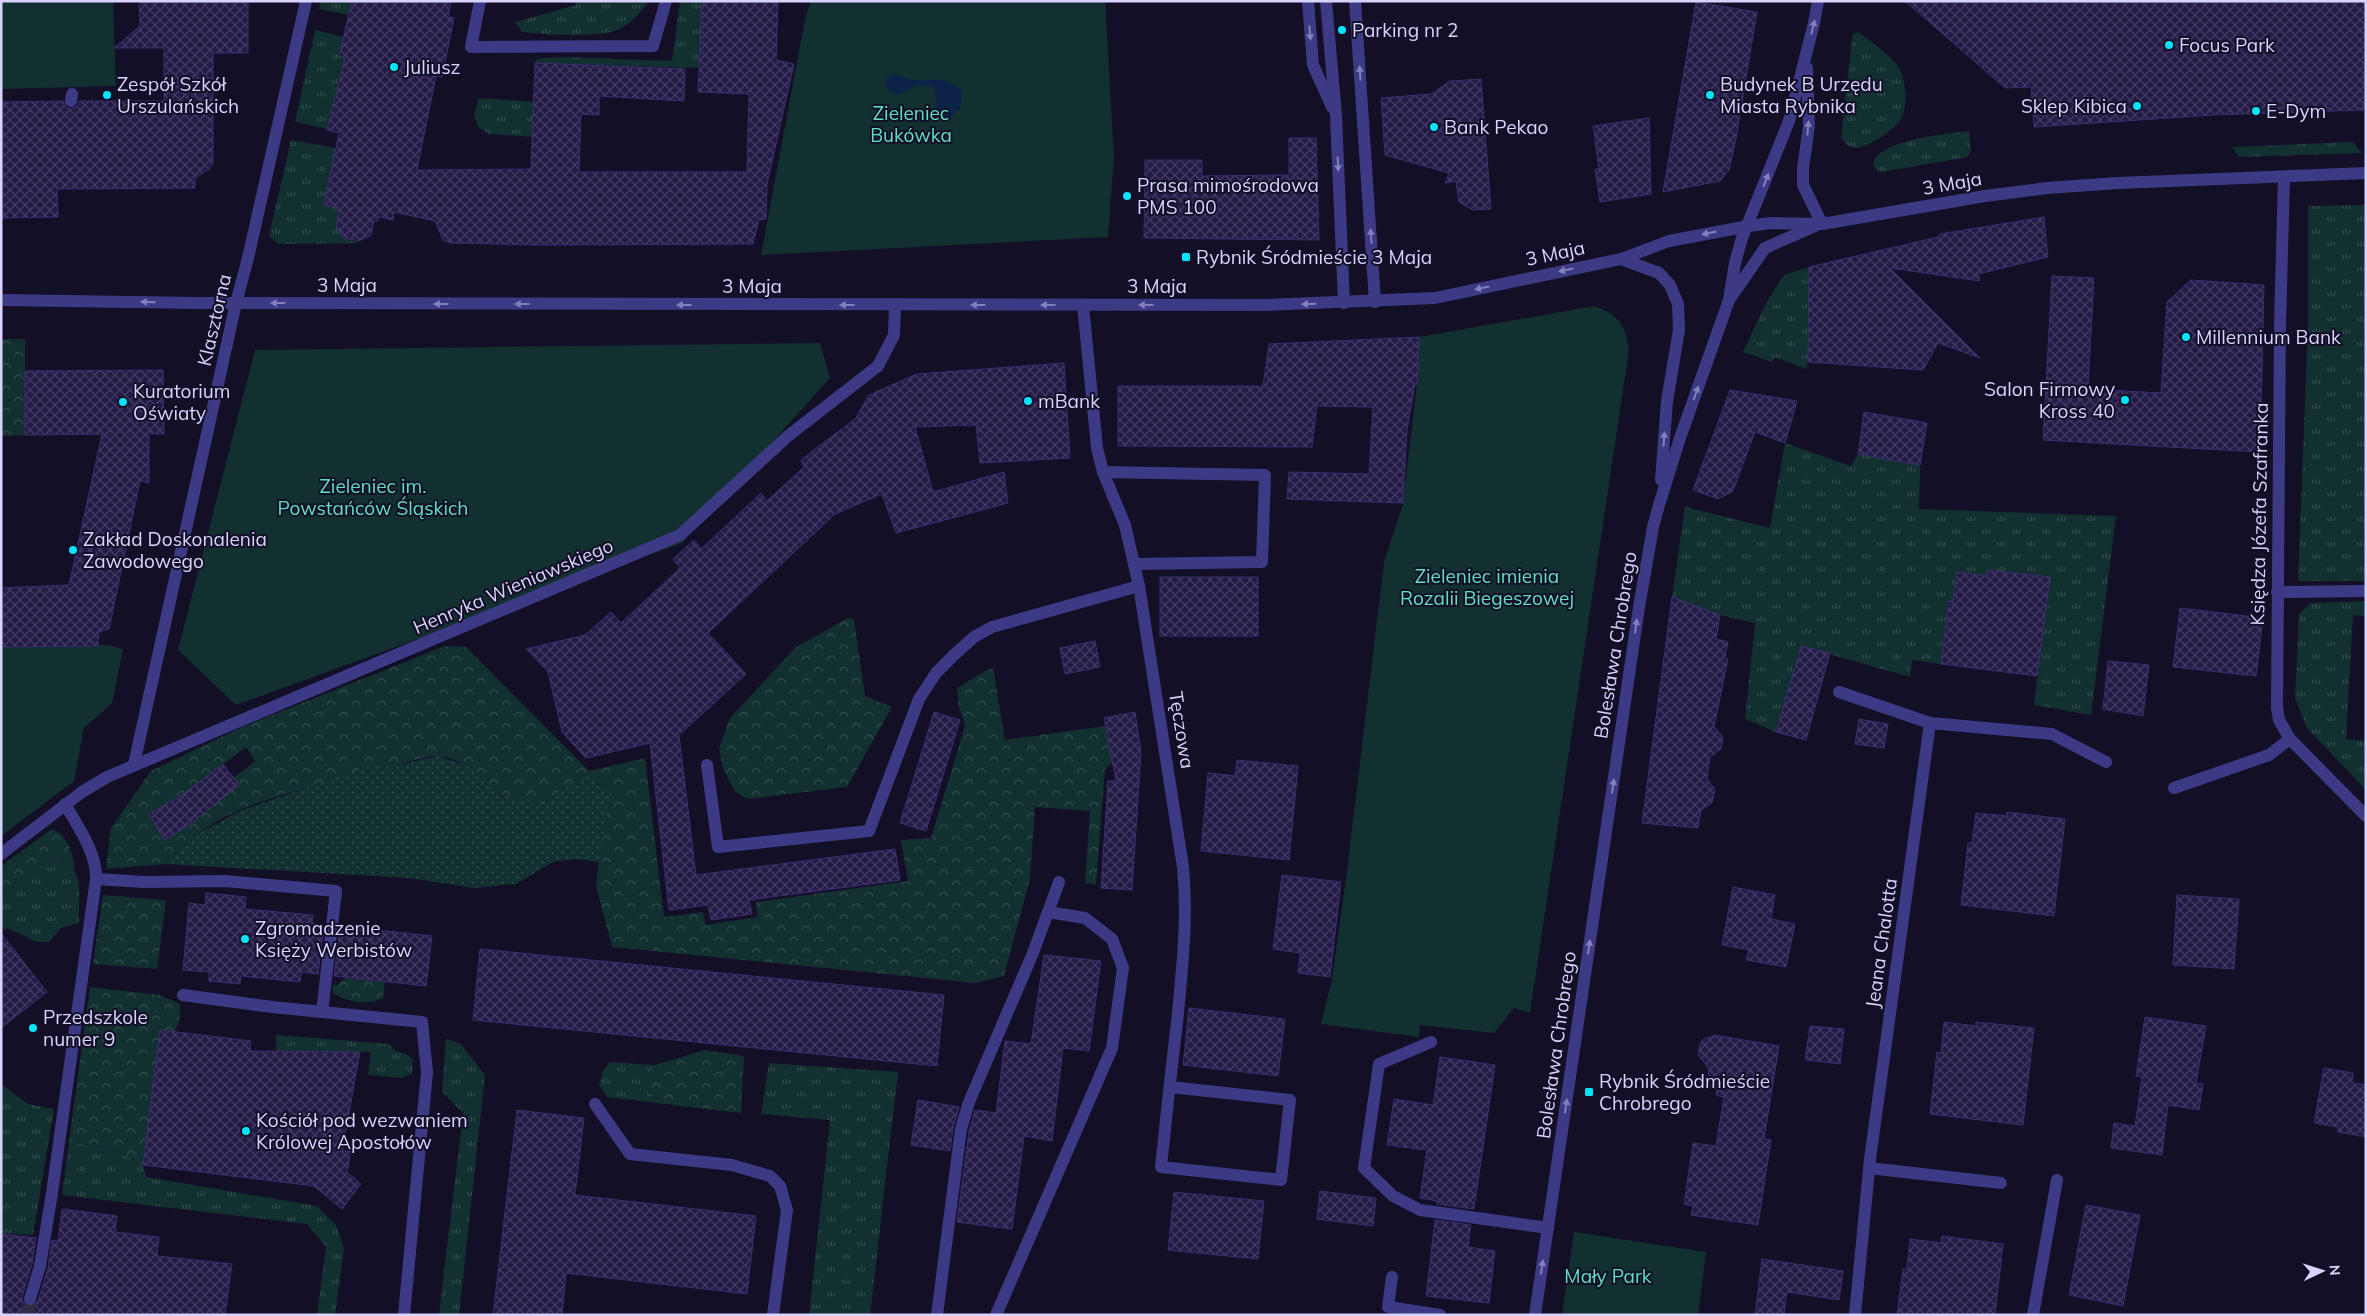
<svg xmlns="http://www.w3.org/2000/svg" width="2367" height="1316" viewBox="0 0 2367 1316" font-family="Mulish,sans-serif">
	<defs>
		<pattern id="grass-tufts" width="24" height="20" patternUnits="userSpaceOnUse" patternTransform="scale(1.25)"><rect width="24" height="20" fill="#12302f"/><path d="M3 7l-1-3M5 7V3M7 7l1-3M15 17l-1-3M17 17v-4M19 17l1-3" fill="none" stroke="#344d4e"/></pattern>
		<pattern id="forest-crowns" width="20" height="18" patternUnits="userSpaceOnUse" patternTransform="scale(1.25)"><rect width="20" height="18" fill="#12302f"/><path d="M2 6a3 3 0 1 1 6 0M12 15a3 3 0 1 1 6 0" fill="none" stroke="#344d4e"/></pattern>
		<pattern id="garden-dots" width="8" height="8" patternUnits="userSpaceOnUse" patternTransform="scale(1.25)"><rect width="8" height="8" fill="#12302f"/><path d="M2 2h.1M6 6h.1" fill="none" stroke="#344d4e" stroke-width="1.8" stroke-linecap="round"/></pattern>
		<pattern id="building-cross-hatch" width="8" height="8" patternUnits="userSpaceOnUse" patternTransform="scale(1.25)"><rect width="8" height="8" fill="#241b47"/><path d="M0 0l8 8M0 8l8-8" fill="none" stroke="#433b63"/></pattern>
	</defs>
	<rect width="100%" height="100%" fill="#130f26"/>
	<g fill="url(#grass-tufts)">
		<polygon points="321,1 352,1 348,15 319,9"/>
		<path d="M575,1H649C642,12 627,28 614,31C595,37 543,35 522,32L515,22L576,5Z"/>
		<polygon points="680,1 702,1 699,68 535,63 536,59 565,57 672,61"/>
		<polygon points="315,30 344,37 345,58 328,129 295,122"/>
		<path d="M1859,32C1871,42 1887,52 1897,65C1906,76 1908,104 1902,117C1898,128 1866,149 1855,148C1848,147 1844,143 1841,137L1852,38L1853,34Z"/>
		<polygon points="479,98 534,102 533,137 489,134 478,127 474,114"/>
		<path d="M1969,131L1971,151L1968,157L1881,172L1875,168L1873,164C1879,139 1948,134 1969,131Z"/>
		<polygon points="291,140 352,151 325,205 336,207 336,211 339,212 336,224 340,225 339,231 344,238 359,243 278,244 269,236"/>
		<polygon points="2353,142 2362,153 2239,157 2232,147"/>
		<polygon points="2366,205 2366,581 2298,581 2308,326 2308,206"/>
		<polygon points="1809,267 1814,335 1806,369 1775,357 1772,362 1743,352 1767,301 1784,275"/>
		<polygon points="1785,443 1851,466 1858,454 1920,465 1919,509 2116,516 2091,715 2034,705 2049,577 1988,570 1987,576 1957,572 1953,601 1948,600 1941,664 1912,660 1910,677 1801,646 1776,732 1745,719 1755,623 1720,615 1672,597 1685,507 1770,528"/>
		<polygon points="2366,601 2366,616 2353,615 2346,739 2366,741 2366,790 2307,728 2295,698 2299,614 2311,603"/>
		<path d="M49,858C88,861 78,894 79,923L61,928L49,942H37L7,928L1,931V895Z"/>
		<polygon points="276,1035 390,1044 395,1051 406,1054 413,1059 412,1074 400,1078 368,1075 371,1052 276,1051"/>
		<polygon points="446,1039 461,1044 485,1075 459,1315 439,1315 463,1113 442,1092"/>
		<polygon points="610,1062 655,1065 644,1083 657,1103 607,1097 599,1085 603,1071"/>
		<polygon points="769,1063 898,1072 870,1315 809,1315 830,1120 761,1114"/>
		<polygon points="1,1084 28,1104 54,1109 33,1235 1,1233"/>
		<polygon points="69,1142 114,1149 143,1165 146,1177 317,1206 336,1225 344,1248 335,1315 317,1315 326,1247 307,1224 62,1195"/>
	</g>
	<g fill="url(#forest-crowns)" fill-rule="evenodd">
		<polygon points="1,339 25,339 25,435 1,436"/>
		<polygon points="848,618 854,619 865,696 892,707 847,787 747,799 735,791 724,771 719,749 730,718 796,647"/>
		<path d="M445,646L466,647L589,771L645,758L664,917L703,912L706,925L757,917L756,902L908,881L901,840L931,838L965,726L959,707L957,688L987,670L993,668L1005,740L1135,722L1138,741L1105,769L1096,884L1085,883L1090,811L1035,807L1030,879L1004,976L976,983L612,947L596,886L602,834L589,771L542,805C530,802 512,802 502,795C478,781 472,760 439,756C427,755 390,767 376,771C304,790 214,802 166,864L106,869L111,828L151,771L242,727ZM246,747L255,761L233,778L239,785L203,813L187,792Z"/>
		<path d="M52,829C69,836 72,853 75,869L60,859L49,858L1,895V866Z"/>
		<polygon points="103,895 166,900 157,969 93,964"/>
		<path d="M346,978L385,982L383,998C369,1006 346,1002 333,993L332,985H337Z"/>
		<polygon points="90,987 160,995 180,1004 180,1018 175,1032 160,1030 143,1165 114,1149 69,1142"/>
		<polygon points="705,1050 744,1056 741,1113 657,1103 644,1083 655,1065"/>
	</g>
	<g fill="#12302f">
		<polygon points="1,1 113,1 116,86 1,89"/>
		<polygon points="811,1 1105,1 1114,157 1108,237 761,255 805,19"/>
		<path d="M1594,306C1619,315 1625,324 1629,350L1530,1013L1514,1008L1494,1033L1420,1025L1419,1037L1321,1024L1332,979L1346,879L1384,562L1403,504L1417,384L1419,337Z"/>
		<polygon points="820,343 830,378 682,543 236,705 178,650 255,350"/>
		<polygon points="108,645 123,649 112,703 84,728 74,781 1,836 1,647"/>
		<polygon points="1574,1232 1706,1252 1698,1315 1562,1315"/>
	</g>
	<polygon fill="url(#garden-dots)" points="438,756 469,766 502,796 542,805 589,771 610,792 599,862 575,859 553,862 516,884 474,888 409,878 166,864 177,849 193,836 242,810 364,768 402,764"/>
	<path fill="#0c2248" d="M892,74C900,75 906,79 915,80C934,81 949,75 962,92L961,107L951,117L940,120L936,114L935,87C929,86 920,85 914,87C902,91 900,101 885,87L887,77Z"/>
	<g fill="url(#building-cross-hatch)" stroke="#3b2d73">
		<polygon points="139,1 248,1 248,53 213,53 213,163 209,169 195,178 195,188 57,189 58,217 1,218 1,102 63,101 66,107 70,109 77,106 79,101 164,101 164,48 114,48 140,26"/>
		<polygon points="352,1 451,1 448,17 454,18 442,77 436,76 417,170 531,169 535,63 685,69 684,101 599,96 599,115 581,114 579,172 747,172 749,94 698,92 702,1 778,1 776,60 794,64 767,184 766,219 759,220 753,244 538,245 450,243 443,240 435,221 394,212 393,220 379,217 378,221 374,221 371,235 359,241 344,238 336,226 339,212 336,211 336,207 324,205 339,133 327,130 345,58 339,56"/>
		<polygon points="1905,1 2366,1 2364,110 2213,115 2034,127 2031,87 2005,88"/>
		<polygon points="1696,2 1757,12 1736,139 1729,170 1720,181 1663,192"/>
		<polygon points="1481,79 1491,209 1473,210 1459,202 1456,181 1445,183 1449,173 1385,155 1381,98 1431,94 1450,81"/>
		<polygon points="1649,118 1651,194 1600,202 1595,169 1599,169 1593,126"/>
		<polygon points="1289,138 1316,138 1319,240 1144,238 1145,160 1202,160 1202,176 1289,175"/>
		<polygon points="2044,217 2048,257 1978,274 1980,281 1890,268 1980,358 1938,343 1923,370 1808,362 1809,267 1938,237 1940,234"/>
		<polygon points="2052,276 2094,278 2088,389 2161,393 2167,302 2191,280 2264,285 2260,452 2043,440"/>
		<polygon points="1419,337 1417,384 1415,384 1407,430 1403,503 1287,499 1289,472 1369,474 1373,407 1317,406 1312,447 1118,446 1118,386 1263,386 1269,344"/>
		<polygon points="1064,363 1070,458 980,463 976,425 915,427 933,492 1004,472 1008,503 896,533 882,494 835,514 708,633 746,674 679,735 696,875 895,849 900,880 749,900 752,914 711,920 708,905 669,910 650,743 586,758 562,732 548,672 526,649 585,635 611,612 621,623 680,568 673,559 694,540 701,549 761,493 767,501 804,467 801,460 855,419 869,395 917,374"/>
		<polygon points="163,370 164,434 149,434 149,483 140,481 109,629 99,632 98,646 1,647 1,588 69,585 102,434 25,435 25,371"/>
		<polygon points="1730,390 1797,401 1785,443 1755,432 1733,491 1718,499 1693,490"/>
		<polygon points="1864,412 1927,423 1920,465 1858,454"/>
		<polygon points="1987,570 2050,577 2037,676 1941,664 1949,600 1953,601 1957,572 1987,576"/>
		<rect x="1160" y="577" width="98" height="59"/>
		<polygon points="1672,597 1720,615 1716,639 1728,642 1725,658 1728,659 1714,727 1723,737 1721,749 1710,757 1707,778 1715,790 1712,803 1701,810 1698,828 1642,823"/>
		<polygon points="2180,608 2263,618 2256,676 2173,667"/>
		<polygon points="1095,641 1100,667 1065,674 1060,648"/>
		<polygon points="1801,646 1830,653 1806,740 1776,732"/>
		<polygon points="2108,661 2149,665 2143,716 2103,709"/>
		<polygon points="934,712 960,720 926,831 900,823"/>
		<polygon points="1135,712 1141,753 1132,890 1101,888 1108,781 1116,781 1104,718"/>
		<polygon points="1859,719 1888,724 1884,748 1855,744"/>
		<polygon points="1237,760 1298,766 1289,860 1201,851 1208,773 1235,776"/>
		<polygon points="223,764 239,785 189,825 164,840 149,814 182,795"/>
		<polygon points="2007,812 2065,819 2054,916 1961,905 1968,843 1972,843 1976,813 2007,816"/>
		<polygon points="1282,875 1341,882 1330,977 1298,973 1300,953 1273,949"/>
		<polygon points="1733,887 1775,895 1771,919 1795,924 1786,967 1746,960 1749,950 1722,945"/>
		<polygon points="206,893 246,897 245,909 313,915 312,923 324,925 318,974 301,972 300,982 241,976 240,984 209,981 209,972 183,970 189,903 205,905"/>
		<polygon points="2177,895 2239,899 2234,969 2173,965"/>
		<polygon points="340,926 432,936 426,986 334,976"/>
		<polygon points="1,933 47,992 1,1028"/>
		<polygon points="480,949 944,995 937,1066 473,1020"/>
		<polygon points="1044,955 1101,961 1089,1051 1063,1048 1052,1141 1024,1136 1012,1229 957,1222 969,1131 975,1110 996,1113 1005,1041 1031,1044"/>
		<polygon points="1189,1008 1285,1019 1278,1076 1183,1065"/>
		<polygon points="2145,1017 2206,1026 2196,1083 2203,1084 2199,1110 2168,1105 2162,1155 2111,1148 2114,1123 2135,1126 2142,1077 2136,1076"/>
		<polygon points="1944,1022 1976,1026 1976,1022 2034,1028 2023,1125 1930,1114 1937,1052 1941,1053"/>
		<polygon points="1810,1026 1844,1029 1840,1064 1805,1060"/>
		<polygon points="160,1030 251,1041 250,1051 360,1052 342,1151 351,1151 347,1172 361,1184 342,1209 314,1186 143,1165"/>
		<polygon points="1715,1035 1779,1046 1764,1139 1771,1140 1758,1225 1691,1215 1693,1206 1684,1204 1693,1143 1716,1146 1724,1097 1716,1095 1717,1089 1707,1088 1709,1069 1698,1055 1700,1043 1704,1039"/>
		<polygon points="1440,1057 1495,1065 1474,1209 1437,1204 1437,1201 1420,1198 1427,1150 1387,1145 1394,1099 1433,1105"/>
		<polygon points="2324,1068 2353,1073 2352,1083 2366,1085 2366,1137 2338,1132 2338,1127 2314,1123"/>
		<polygon points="918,1100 959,1107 953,1128 950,1151 911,1145"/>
		<polygon points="517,1110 584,1118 575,1195 756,1216 747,1294 566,1273 562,1315 493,1315"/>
		<polygon points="1320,1191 1376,1198 1373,1226 1317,1219"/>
		<polygon points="1174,1192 1264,1201 1258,1259 1168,1250"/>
		<polygon points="2086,1205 2140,1215 2123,1306 2069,1295"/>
		<polygon points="62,1209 117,1216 115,1232 159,1237 157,1256 232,1264 225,1315 1,1315 1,1234 36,1238 32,1264 22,1297 24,1305 32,1307 38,1301 48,1268 52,1240 58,1241"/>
		<polygon points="1435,1220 1471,1225 1468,1247 1495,1251 1489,1303 1426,1296"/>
		<polygon points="1942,1236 2003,1244 1995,1315 1897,1315 1903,1269 1907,1269 1910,1239 1941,1243"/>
		<polygon points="1762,1259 1843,1271 1839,1300 1787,1292 1784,1315 1755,1315"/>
	</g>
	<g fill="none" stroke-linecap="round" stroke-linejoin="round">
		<polyline stroke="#312d47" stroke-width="12" stroke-dasharray="12 6" stroke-linecap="butt" points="28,1315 30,1299"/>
		<g stroke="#3d3a85" stroke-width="12">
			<polyline points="480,1 471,47 653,46 666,1"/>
			<polyline points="1308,1 1313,65 1332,107"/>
			<polyline points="1326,1 1336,116 1344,303"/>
			<polyline points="1355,1 1375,302"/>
			<polyline points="1807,68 1809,126 1803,168 1803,185 1822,224"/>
			<polyline points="71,101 72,94"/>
			<polyline points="2284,177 2280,325 2277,708 2279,720 2290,739 2366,816"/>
			<polyline points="1621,259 1659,273 1670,285 1678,304 1679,330 1667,401 1661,480"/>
			<polyline points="1731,297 1765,248 1815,226"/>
			<polyline points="1,300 197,303 1265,305 1435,298 1621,259 1669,241 1749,226 1770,223 1822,224 1985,196 2047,188 2118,183 2366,173"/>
			<path d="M1083,305L1097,448L1103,472L1125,525L1139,586L1183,867C1188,920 1182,970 1177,1023C1171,1071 1166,1119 1161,1167L1281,1180L1290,1100L1170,1087"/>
			<polyline points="1103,472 1265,475 1262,562 1134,564"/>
			<polyline points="2277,592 2366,591"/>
			<polyline points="1839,692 1930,723"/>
			<polyline points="134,764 236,303 248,258 306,1"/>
			<polyline points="707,765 718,847 869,831 919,699 936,673 955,654 974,637 992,627 1139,586"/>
			<polyline points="2174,788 2269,755 2290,739"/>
			<polyline points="1,854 82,792 107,777 680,535 788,436 878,366 894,335 895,305"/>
			<polyline points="96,879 144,882 225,881 336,891 322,1012"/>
			<polyline points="183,995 272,1007 422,1022 427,1072 404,1315"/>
			<polyline points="1431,1042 1379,1064 1364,1168 1393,1196 1420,1210 1548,1228"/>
			<polyline points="595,1104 630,1154 732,1165 770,1176 780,1186 787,1210 773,1315"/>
			<polyline points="1869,1168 2001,1183"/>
			<polyline points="1392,1277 1388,1307 1440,1315"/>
			<path d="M30,1299L40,1266L52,1193L96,879C97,853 78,827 65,804"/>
			<polyline points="937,1315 961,1129 969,1102 1033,953 1059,882"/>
			<polyline points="996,1315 1112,1048 1123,968 1112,939 1085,918 1048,912"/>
			<polyline points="1535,1315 1639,607 1653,527 1659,505 1680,438 1729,300 1735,263 1742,238 1789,121 1814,23 1818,1"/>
			<polyline points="1855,1315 1870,1159 1930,723 2052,734 2106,762"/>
			<polyline points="2033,1315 2057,1180"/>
		</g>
	</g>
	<defs><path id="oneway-solid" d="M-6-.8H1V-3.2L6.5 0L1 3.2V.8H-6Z" transform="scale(1.25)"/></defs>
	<g fill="#837fbc">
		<use href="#oneway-solid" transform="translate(1813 27) rotate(-77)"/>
		<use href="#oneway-solid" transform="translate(1310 33) rotate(86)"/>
		<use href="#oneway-solid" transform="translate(1360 73) rotate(-94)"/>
		<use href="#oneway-solid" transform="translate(1808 128) rotate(-85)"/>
		<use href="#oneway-solid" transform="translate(1338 164) rotate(87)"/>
		<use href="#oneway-solid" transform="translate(1766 180) rotate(-69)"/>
		<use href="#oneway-solid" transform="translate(1709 233) rotate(169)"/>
		<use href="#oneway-solid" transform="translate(1371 236) rotate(-94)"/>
		<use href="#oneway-solid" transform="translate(1566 270) rotate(168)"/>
		<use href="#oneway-solid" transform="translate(1482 288) rotate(168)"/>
		<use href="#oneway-solid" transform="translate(148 302) rotate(-179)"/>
		<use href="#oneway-solid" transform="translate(278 303) rotate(-180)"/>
		<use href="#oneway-solid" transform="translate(441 304) rotate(-180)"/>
		<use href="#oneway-solid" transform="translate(522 304) rotate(-180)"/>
		<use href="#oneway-solid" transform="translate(1309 304) rotate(179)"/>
		<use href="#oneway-solid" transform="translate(684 305) rotate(-180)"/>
		<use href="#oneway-solid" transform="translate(847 305) rotate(180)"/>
		<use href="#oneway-solid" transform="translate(978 305) rotate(180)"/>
		<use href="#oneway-solid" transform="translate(1048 305) rotate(180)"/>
		<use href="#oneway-solid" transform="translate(1146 305) rotate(180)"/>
		<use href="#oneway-solid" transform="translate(1696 393) rotate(-70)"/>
		<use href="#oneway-solid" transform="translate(1664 439) rotate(-86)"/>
		<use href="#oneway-solid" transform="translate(1636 626) rotate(-82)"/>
		<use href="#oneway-solid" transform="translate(1613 786) rotate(-82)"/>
		<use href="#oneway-solid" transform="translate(1589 947) rotate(-82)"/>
		<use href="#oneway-solid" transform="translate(1566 1106) rotate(-82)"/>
		<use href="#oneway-solid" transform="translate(1542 1267) rotate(-81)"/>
	</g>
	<g fill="#00e5ff" stroke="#130f26" stroke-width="2">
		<circle cx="1342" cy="30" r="5"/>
		<circle cx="2169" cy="45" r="5"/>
		<circle cx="394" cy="67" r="5"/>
		<circle cx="107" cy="95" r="5"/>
		<circle cx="1710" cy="95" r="5"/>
		<circle cx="2137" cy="106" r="5"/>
		<circle cx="2256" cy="111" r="5"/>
		<circle cx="1434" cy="127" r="5"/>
		<circle cx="1127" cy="196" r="5"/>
		<rect x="1181" y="252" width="10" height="10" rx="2.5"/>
		<circle cx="2186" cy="337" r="5"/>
		<circle cx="2125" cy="400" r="5"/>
		<circle cx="1028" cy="401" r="5"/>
		<circle cx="123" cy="402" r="5"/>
		<circle cx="73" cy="550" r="5"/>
		<circle cx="245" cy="939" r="5"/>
		<circle cx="33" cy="1028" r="5"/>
		<rect x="1584" y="1087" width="10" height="10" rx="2.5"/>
		<circle cx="246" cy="1131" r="5"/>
	</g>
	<g text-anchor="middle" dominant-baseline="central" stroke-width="4" stroke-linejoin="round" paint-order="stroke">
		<g font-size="19" fill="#d9d4ff" stroke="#130f26" text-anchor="start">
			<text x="1352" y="30">Parking nr 2</text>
			<text x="2179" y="45">Focus Park</text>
			<text x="404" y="67">Juliusz</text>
			<text x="117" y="84">Zespół Szkół<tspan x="117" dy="22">Urszulańskich</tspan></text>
			<text x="1720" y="84">Budynek B Urzędu<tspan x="1720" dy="22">Miasta Rybnika</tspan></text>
			<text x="2127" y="106" text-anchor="end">Sklep Kibica</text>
			<text x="2266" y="111">E-Dym</text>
			<text x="1444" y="127">Bank Pekao</text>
			<text x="1137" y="185">Prasa mimośrodowa<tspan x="1137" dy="22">PMS 100</tspan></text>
			<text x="1196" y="257">Rybnik Śródmieście 3 Maja</text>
			<text x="2196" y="337">Millennium Bank</text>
			<text x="2115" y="389" text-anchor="end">Salon Firmowy<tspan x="2115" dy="22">Kross 40</tspan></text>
			<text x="133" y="391">Kuratorium<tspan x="133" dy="22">Oświaty</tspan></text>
			<text x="1038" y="401">mBank</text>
			<text x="83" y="539">Zakład Doskonalenia<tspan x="83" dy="22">Zawodowego</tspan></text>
			<text x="255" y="928">Zgromadzenie<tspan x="255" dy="22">Księży Werbistów</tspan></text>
			<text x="43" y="1017">Przedszkole<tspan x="43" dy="22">numer 9</tspan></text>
			<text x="1599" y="1081">Rybnik Śródmieście<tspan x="1599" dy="22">Chrobrego</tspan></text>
			<text x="256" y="1120">Kościół pod wezwaniem<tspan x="256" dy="22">Królowej Apostołów</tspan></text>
		</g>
		<g font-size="19" fill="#5fe0c0" stroke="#130f26">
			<text x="911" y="113">Zieleniec<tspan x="911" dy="22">Bukówka</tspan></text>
			<text x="373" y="486">Zieleniec im.<tspan x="373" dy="22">Powstańców Śląskich</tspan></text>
			<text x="1487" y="576">Zieleniec imienia<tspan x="1487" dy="22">Rozalii Biegeszowej</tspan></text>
			<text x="1608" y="1276">Mały Park</text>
		</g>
		<g font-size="19" fill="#d9d4ff" stroke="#130f26">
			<text transform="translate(1952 183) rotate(-10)">3 Maja</text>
			<text transform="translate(1555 253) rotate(-12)">3 Maja</text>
			<text x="347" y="285">3 Maja</text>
			<text x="752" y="286">3 Maja</text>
			<text x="1157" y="286">3 Maja</text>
			<text transform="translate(214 320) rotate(-77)">Klasztorna</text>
			<text transform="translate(2259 514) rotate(-89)">Księdza Józefa Szafranka</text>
			<text transform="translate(513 586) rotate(-23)">Henryka Wieniawskiego</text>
			<text transform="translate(1615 645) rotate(-81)">Bolesława Chrobrego</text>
			<text transform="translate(1182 730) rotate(81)">Tęczowa</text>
			<text transform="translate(1881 943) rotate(-82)">Jeana Chalotta</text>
			<text transform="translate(1556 1045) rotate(-82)">Bolesława Chrobrego</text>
		</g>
	</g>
	<rect width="2367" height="1316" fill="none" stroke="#d9d4ff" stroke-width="5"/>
	<g transform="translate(2322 1271) rotate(86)" stroke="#130f26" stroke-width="4" paint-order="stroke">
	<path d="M0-4L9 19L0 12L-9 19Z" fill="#d9d4ff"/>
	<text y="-8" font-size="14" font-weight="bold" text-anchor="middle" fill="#d9d4ff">N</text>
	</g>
</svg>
